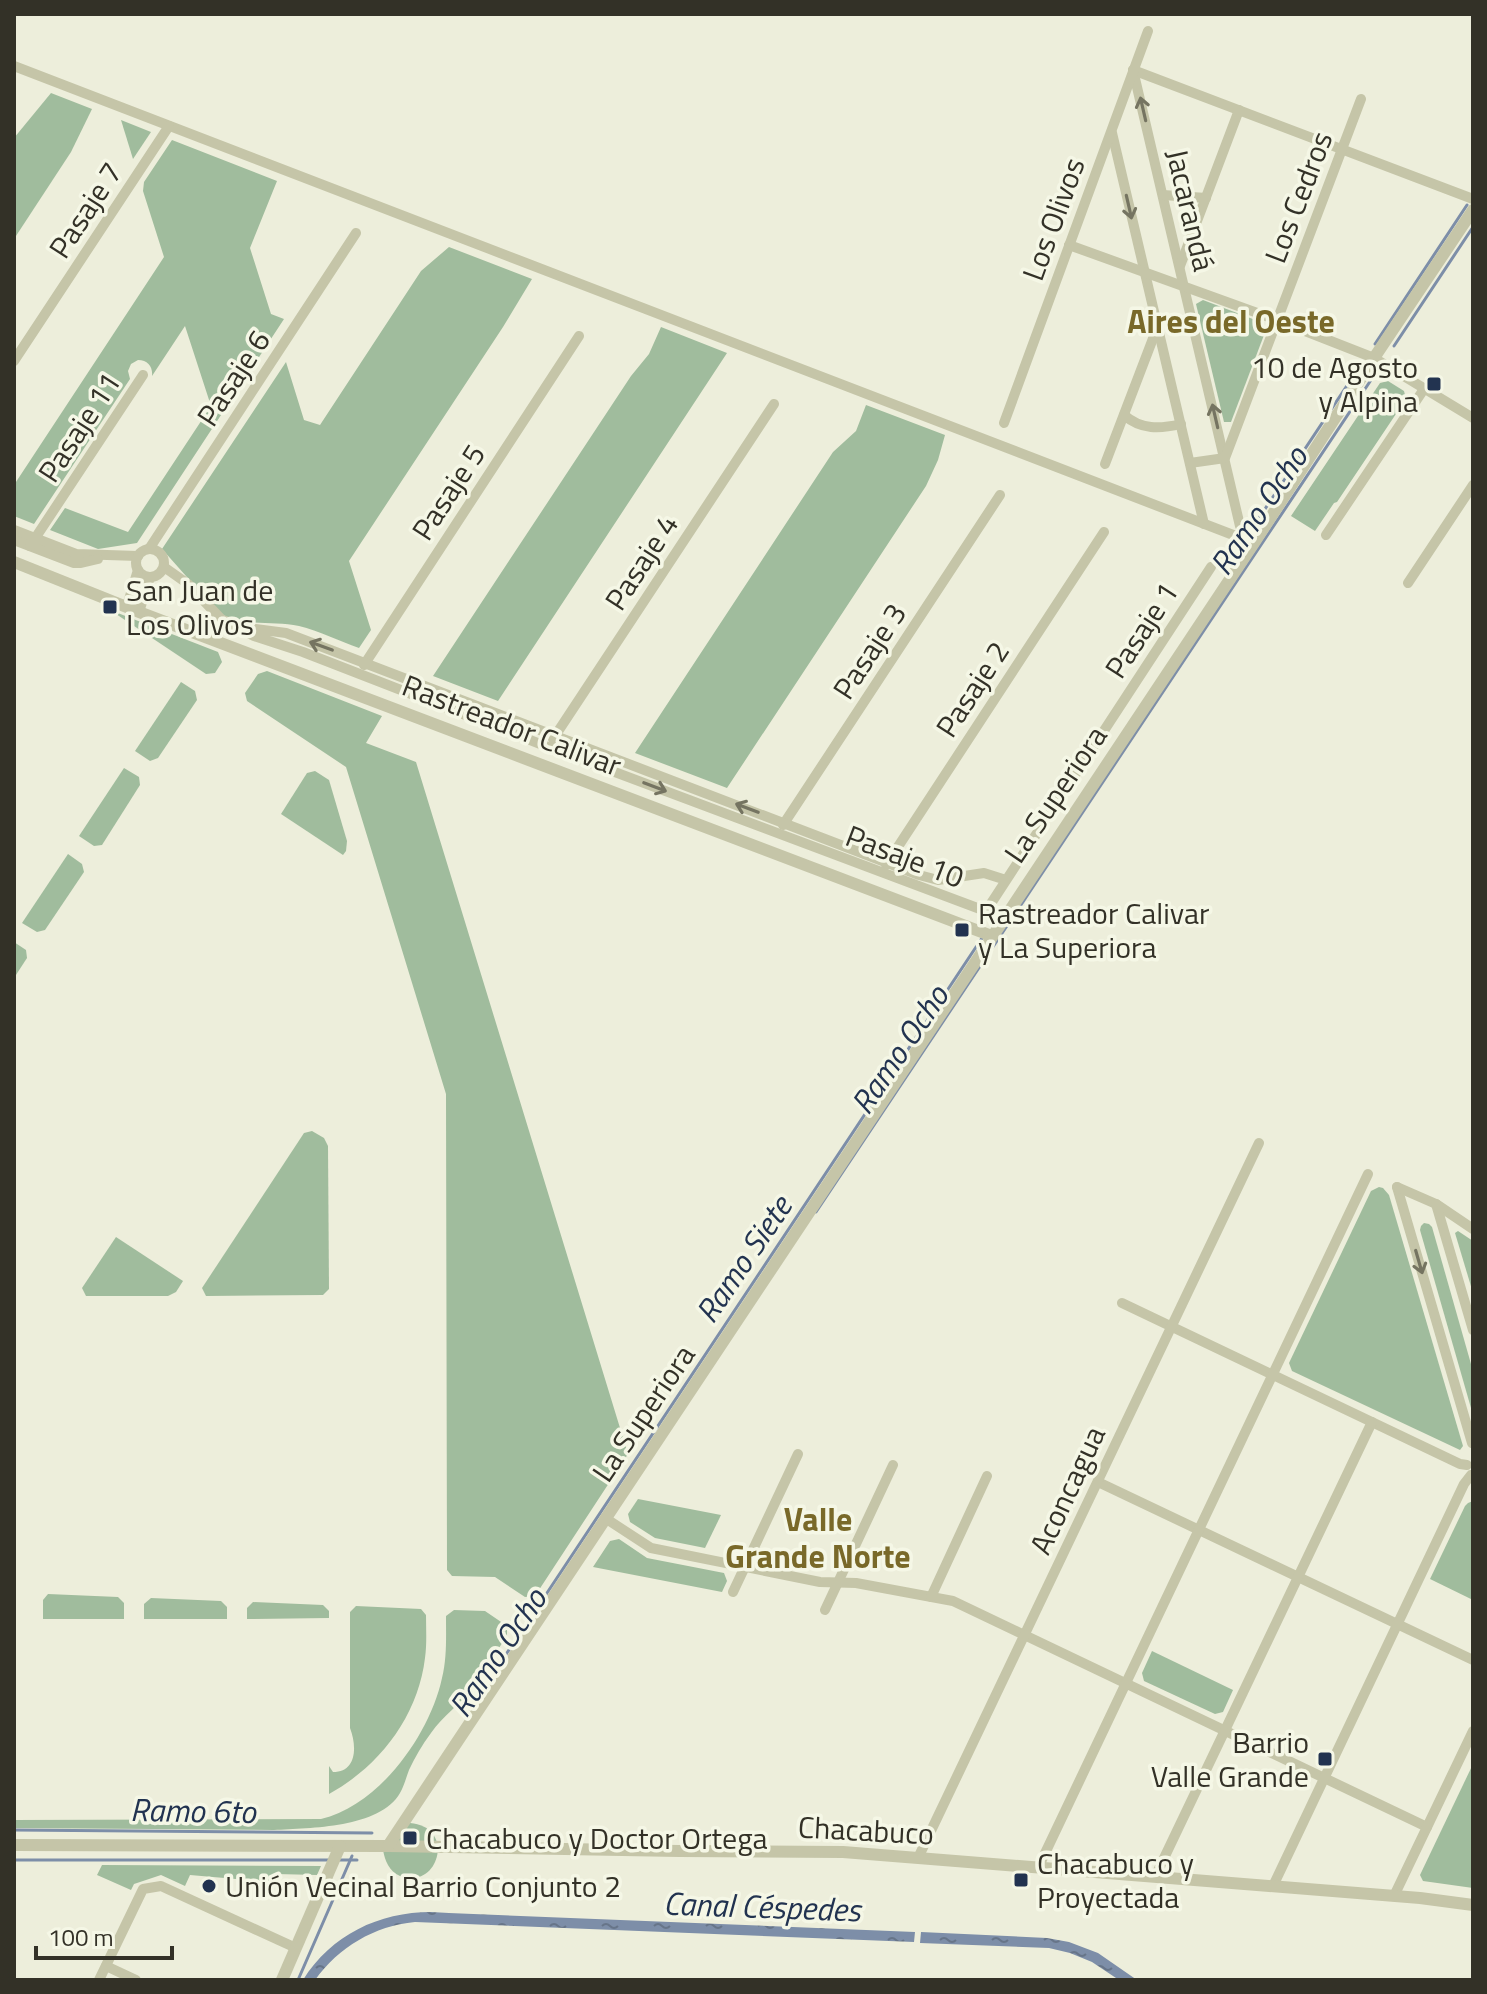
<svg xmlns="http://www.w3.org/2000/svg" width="1487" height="1994" viewBox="0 0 1487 1994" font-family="'Titillium Web',sans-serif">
	<defs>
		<pattern id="water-ripples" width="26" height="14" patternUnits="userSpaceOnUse" patternTransform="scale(2)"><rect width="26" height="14" fill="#7d8ea8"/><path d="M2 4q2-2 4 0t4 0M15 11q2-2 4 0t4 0" fill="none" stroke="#677589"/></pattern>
	</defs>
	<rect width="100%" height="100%" fill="#edeedb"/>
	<g fill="#a0bc9d">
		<polygon points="51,93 92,109 71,152 14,239 14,138"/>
		<polygon points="121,120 151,132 133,159"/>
		<path d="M172,140L277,181L250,248L271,314L284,319L137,543L98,549L50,530L65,508L128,532L211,406L185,326L152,376C153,367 148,360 138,360L131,364L128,371L130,379L34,524L14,516V485L164,257L143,191L144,182Z"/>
		<path d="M449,247L532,279L503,327L349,561L371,630L359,648C339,641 319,631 299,626C272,620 243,628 218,612L162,549L286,362L304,420L320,425L421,271Z"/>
		<polygon points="1203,300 1258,321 1264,335 1231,422 1224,422 1196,304"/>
		<polygon points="661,327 727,353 498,701 433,676 631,376 649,354"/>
		<polygon points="1388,381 1404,391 1406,399 1337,502 1334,503 1315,531 1291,516 1380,383"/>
		<polygon points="866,405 945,435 938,460 926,486 727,788 635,753 833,452 856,431"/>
		<polygon points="110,610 218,652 222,662 215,673 206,674"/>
		<polygon points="267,671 382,716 366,743 416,762 628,1454 535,1596 525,1597 495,1577 452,1576 447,1570 446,1094 346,767 247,701 245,693 258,674"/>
		<polygon points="181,682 195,691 197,700 158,758 150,761 135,751"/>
		<polygon points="124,768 139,777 140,785 102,845 94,846 79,836"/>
		<polygon points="315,771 329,780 347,841 346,851 343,855 281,814 307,773"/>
		<polygon points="68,854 82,864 84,872 45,930 37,932 22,923"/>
		<polygon points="14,942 26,950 27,958 14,978"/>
		<polygon points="312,1131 324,1138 328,1146 329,1289 323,1295 206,1296 202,1288 304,1133"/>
		<polygon points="1379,1187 1383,1188 1389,1195 1463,1446 1460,1450 1292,1371 1289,1363 1371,1191"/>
		<polygon points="1424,1223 1429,1224 1432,1227 1473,1371 1473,1415 1420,1230 1421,1226"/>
		<polygon points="1458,1231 1473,1241 1473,1293 1455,1233"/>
		<polygon points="116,1237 183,1281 176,1292 168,1296 86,1296 82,1288"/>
		<polygon points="638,1499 721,1515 705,1548 655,1538 630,1522 628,1514"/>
		<polygon points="1473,1501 1473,1600 1430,1579 1465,1506 1468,1503"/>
		<polygon points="619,1539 647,1558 724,1573 727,1581 722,1592 593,1567 610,1541"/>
		<polygon points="48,1594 118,1597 124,1603 124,1619 43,1619 43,1600"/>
		<polygon points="151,1598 221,1601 227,1607 227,1619 144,1619 144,1604"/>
		<polygon points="253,1602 323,1605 329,1611 329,1618 247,1619 247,1608"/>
		<path d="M356,1606L421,1609L426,1615C426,1629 427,1644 425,1658C418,1716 380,1766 329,1794V1766L333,1772C357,1772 357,1746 350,1728V1612Z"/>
		<path d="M454,1610L485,1611L507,1626V1636C495,1653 485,1672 473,1688C460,1704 443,1716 431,1733C422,1745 415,1757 409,1770C406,1778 404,1786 400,1793C380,1828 310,1828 274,1830L14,1828V1820L321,1819C380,1805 430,1734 442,1678C447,1658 446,1637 446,1616Z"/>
		<polygon points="1152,1651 1233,1690 1223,1712 1215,1714 1144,1681 1142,1673"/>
		<polygon points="1473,1764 1473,1888 1423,1881 1420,1875"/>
		<path d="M410,1823C457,1827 438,1891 400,1876C389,1871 385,1861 383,1850Z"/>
		<polygon points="102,1865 321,1866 317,1875 276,1874 272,1882 190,1875 185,1886 161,1875 134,1884 131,1890 97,1875"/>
	</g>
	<g fill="url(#water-ripples)">
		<path d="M431,1912L449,1913L915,1932L914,1942L415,1922C374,1926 339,1947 315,1980H303C331,1935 379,1912 431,1912Z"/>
		<polygon points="921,1932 1047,1938 1069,1942 1098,1953 1137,1980 1119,1980 1092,1962 1070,1953 1049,1948 920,1943"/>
	</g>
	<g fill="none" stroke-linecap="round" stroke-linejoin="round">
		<g stroke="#7d8ea8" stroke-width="3">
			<polyline points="1375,344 1467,205"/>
			<polyline points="1394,346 1473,227"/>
			<polyline points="1253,527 1360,366"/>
			<polyline points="816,1212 1375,374"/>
			<polyline points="539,1605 982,938"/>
			<polyline points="484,1687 519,1635"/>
			<polyline points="14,1830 372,1833"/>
			<polyline points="454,1835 469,1835"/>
			<polyline points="14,1860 330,1860"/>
			<polyline points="338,1860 357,1860"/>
			<polyline points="298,1980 352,1856"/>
		</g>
		<g stroke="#c5c5a8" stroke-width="10">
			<polyline points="14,66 1254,543"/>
			<polyline points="1133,70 1240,526 1260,533"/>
			<polyline points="1133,70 1473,199"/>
			<polyline points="1112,133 1204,524"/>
			<polyline points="1163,195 1206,198"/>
			<polyline points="1069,245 1277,320 1374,358 1473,418"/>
			<polyline points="1180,266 1239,110"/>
			<polyline points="14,361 169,126"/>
			<path d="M1124,415C1141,430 1160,429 1181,424"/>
			<polyline points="1004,423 1148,31"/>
			<polyline points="1190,463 1225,458 1361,99"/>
			<polyline points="1105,464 1157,328"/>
			<polyline points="14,530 76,554 138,556"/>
			<polyline points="1326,535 1424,389"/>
			<polyline points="14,540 74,563 81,563 98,559"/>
			<polyline points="30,546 143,375"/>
			<circle cx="150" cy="563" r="14"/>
			<polyline points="149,549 356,233"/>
			<polyline points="164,567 188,584 222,620"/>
			<polyline points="1408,583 1473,485"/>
			<polyline points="127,606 138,570"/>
			<polyline points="139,612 150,577"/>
			<polyline points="364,665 579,336"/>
			<polyline points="553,739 774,404"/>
			<polyline points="783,825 1000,495"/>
			<polyline points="886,865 1104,532"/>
			<polyline points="1006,880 984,873 938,880 919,875 286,633 248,628 222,620 254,636 303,652 548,747 980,909 990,905 1211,567"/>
			<polyline points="1397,1187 1472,1443"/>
			<polyline points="1397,1187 1436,1204 1473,1229"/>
			<polyline points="1436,1204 1473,1330"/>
			<polyline points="1122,1303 1460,1464 1467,1465"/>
			<polyline points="1098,1482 1473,1660"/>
			<polyline points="605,1518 651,1548 820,1582 856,1583 953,1601 1427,1827"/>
			<polyline points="733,1592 798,1454"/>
			<polyline points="931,1597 987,1476"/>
			<polyline points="825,1610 893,1465"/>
			<polyline points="918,1858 1259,1143"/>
			<polyline points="1038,1868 1368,1174"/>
			<polyline points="1155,1877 1372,1422"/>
			<polyline points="1273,1886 1464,1484 1471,1475"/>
			<polyline points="1394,1896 1473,1731"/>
			<polyline points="106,1966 136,1980"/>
			<polyline points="99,1980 143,1889 161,1886 296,1948"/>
		</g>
		<g stroke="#c5c5a8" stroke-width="12">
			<polyline points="14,562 139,612 992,936"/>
			<polyline points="14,1845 388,1846 679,1851 843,1852 1420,1898 1473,1905"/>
			<polyline points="388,1846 1254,543 1374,358 1473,210"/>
			<polyline points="282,1980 340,1846"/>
		</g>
	</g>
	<defs><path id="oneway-shaft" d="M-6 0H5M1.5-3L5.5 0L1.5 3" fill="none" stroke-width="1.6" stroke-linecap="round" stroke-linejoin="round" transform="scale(2)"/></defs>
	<g stroke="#757461">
		<use href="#oneway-shaft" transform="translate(1143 109) rotate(-103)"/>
		<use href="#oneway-shaft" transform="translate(1129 207) rotate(77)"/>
		<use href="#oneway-shaft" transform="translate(1215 416) rotate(-103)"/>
		<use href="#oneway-shaft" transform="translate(321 646) rotate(-160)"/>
		<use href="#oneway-shaft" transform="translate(655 787) rotate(21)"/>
		<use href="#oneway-shaft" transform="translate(747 808) rotate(-159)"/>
		<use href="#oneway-shaft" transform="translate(1419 1262) rotate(74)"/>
	</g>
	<g fill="#223350" stroke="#f5f7e6" stroke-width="3">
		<rect x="1426" y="376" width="16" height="16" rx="4"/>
		<rect x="102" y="599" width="16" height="16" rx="4"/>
		<rect x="954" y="922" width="16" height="16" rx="4"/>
		<rect x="1317" y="1751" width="16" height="16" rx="4"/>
		<rect x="402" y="1830" width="16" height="16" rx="4"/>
		<rect x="1013" y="1872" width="16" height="16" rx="4"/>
		<circle cx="209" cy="1886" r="8"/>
	</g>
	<g text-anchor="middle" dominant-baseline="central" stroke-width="7" stroke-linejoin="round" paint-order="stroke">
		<g font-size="30" fill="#333127" stroke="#f5f7e6">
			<text transform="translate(1298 197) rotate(-69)">Los Cedros</text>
			<text transform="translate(85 210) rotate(-57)">Pasaje 7</text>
			<text transform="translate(1191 210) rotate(77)">Jacarandá</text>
			<text transform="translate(1053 219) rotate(-70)">Los Olivos</text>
			<text transform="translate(233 378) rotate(-57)">Pasaje 6</text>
			<text transform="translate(79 427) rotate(-57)">Pasaje 11</text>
			<text transform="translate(448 492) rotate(-57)">Pasaje 5</text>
			<text transform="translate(641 562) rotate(-57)">Pasaje 4</text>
			<text transform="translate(1141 630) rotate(-57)">Pasaje 1</text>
			<text transform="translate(869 651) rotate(-57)">Pasaje 3</text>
			<text transform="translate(972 689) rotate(-57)">Pasaje 2</text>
			<text transform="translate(512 725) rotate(21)">Rastreador Calivar</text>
			<text transform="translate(1055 794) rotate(-56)">La Superiora</text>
			<text transform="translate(905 856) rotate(21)">Pasaje 10</text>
			<text transform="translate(643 1413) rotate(-56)">La Superiora</text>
			<text transform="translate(1067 1490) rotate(-65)">Aconcagua</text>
			<text transform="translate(866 1830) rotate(3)">Chacabuco</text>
		</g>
		<g font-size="30" fill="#333127" stroke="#f5f7e6" text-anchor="start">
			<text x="1418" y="367" text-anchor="end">10 de Agosto<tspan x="1418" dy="34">y Alpina</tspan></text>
			<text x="126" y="590">San Juan de<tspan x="126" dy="34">Los Olivos</tspan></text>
			<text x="978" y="913">Rastreador Calivar<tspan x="978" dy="34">y La Superiora</tspan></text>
			<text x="1309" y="1742" text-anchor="end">Barrio<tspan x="1309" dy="34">Valle Grande</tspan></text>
			<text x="426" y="1838">Chacabuco y Doctor Ortega</text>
			<text x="1037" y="1863">Chacabuco y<tspan x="1037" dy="34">Proyectada</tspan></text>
			<text x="225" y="1886">Unión Vecinal Barrio Conjunto 2</text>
		</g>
		<g font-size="32" font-weight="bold" fill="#796929" stroke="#f5f7e6">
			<text x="1231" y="321">Aires del Oeste</text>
			<text x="818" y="1519">Valle<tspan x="818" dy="37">Grande Norte</tspan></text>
		</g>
		<g font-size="32" font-style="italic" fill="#223350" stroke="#f5f7e6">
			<text transform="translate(1258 510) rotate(-56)">Ramo Ocho</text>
			<text transform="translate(899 1049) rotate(-56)">Ramo Ocho</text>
			<text transform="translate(743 1259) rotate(-56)">Ramo Siete</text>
			<text transform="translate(497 1652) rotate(-56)">Ramo Ocho</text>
			<text transform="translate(193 1810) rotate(1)">Ramo 6to</text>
			<text transform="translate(762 1906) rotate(2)">Canal Céspedes</text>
		</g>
	</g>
	<rect width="1487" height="1994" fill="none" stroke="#333127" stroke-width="32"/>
	<path d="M36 1946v12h136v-12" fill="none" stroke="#333127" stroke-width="4"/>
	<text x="48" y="1946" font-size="24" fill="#333127" stroke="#f5f7e6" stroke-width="6" paint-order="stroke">100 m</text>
</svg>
